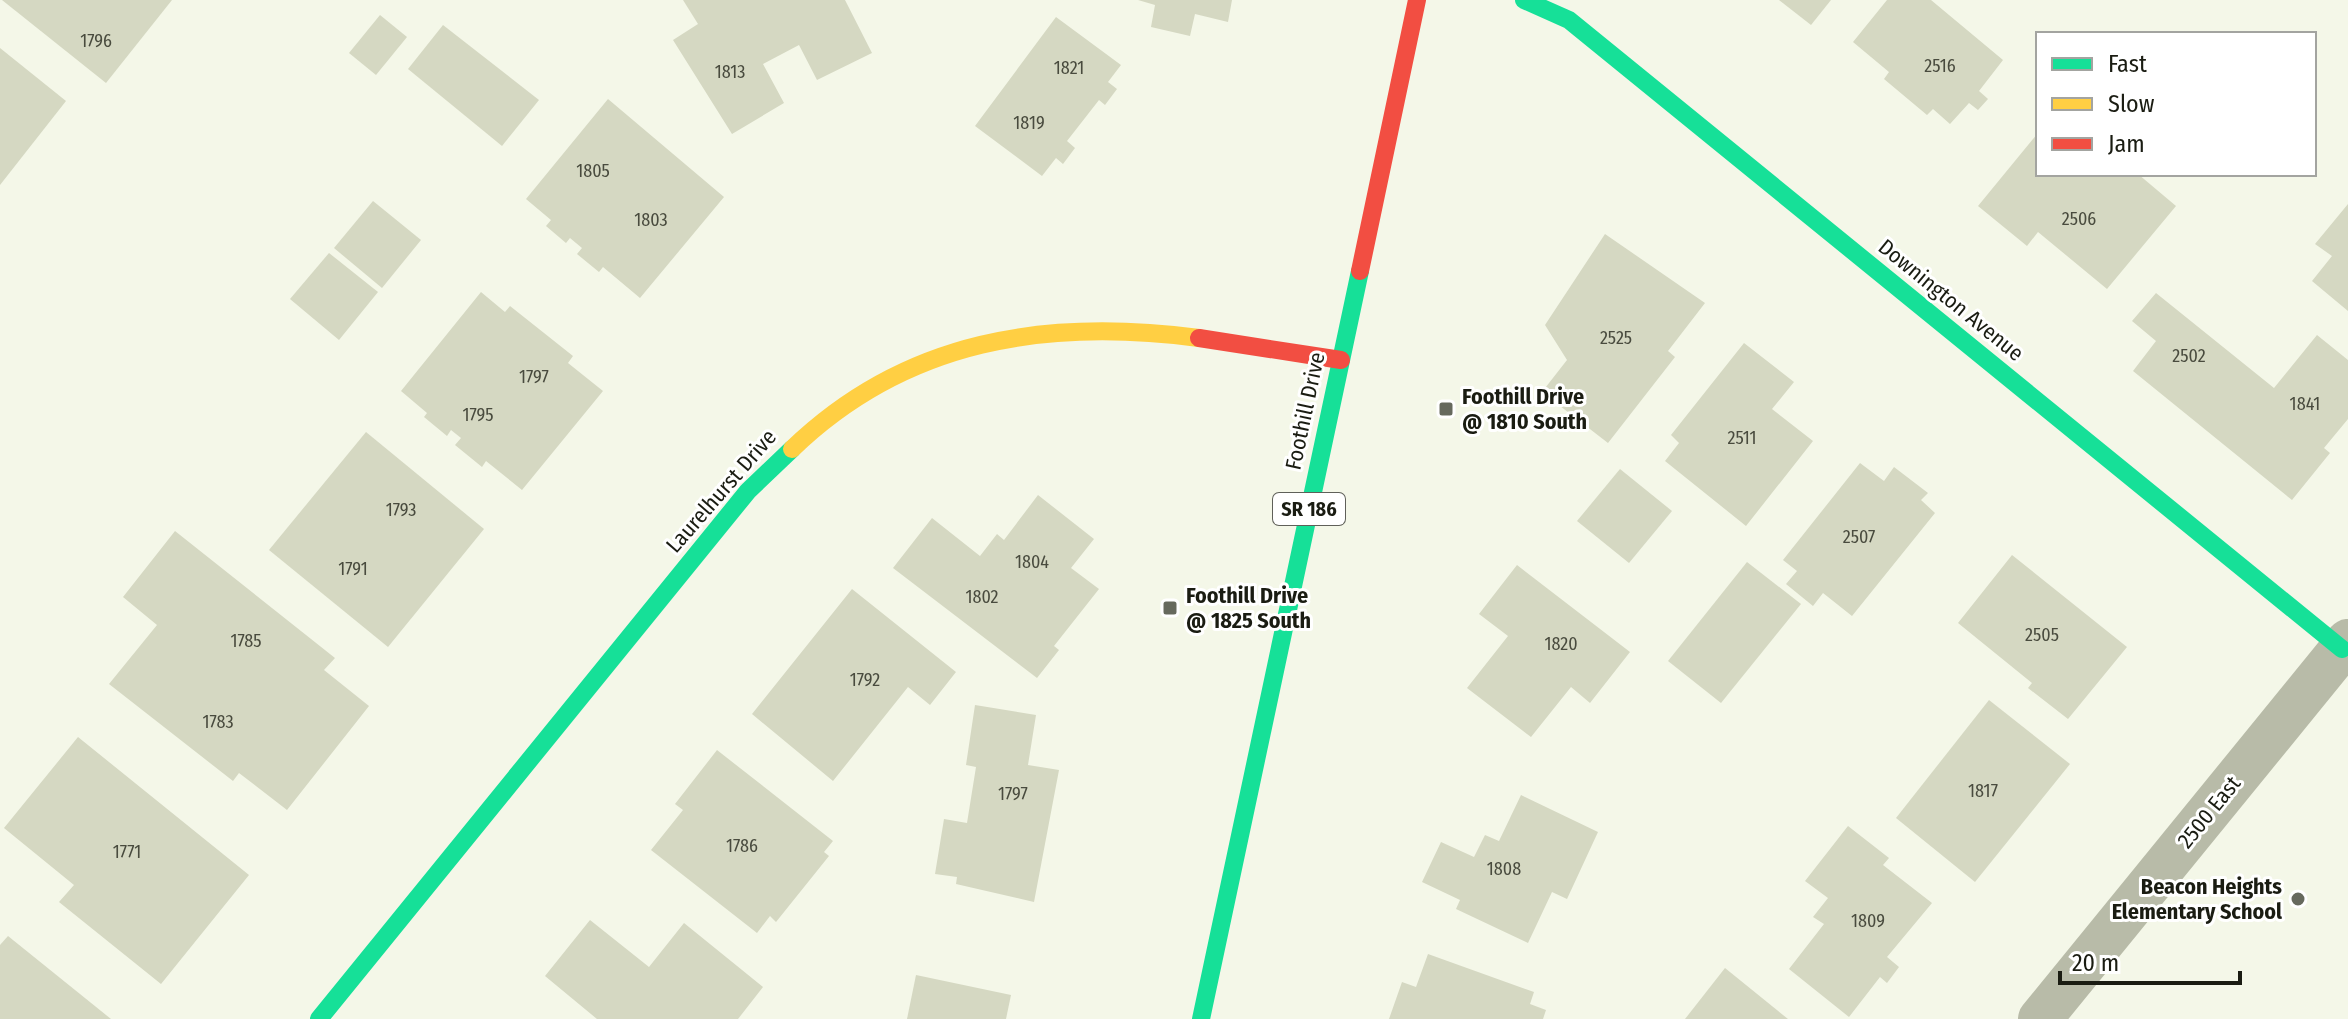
<svg xmlns="http://www.w3.org/2000/svg" width="2348" height="1019" viewBox="0 0 2348 1019" font-family="'Fira Sans Condensed',sans-serif">
	<rect width="100%" height="100%" fill="#f4f7e8"/>
	<g fill="#d5d8c2">
		<polygon points="2,0 172,0 106,83"/>
		<polygon points="683,0 845,0 872,53 817,80 799,45 763,64 784,103 732,134 673,40 698,24"/>
		<polygon points="1138,0 1232,0 1228,22 1195,14 1190,36 1151,27 1155,5"/>
		<polygon points="1779,0 1831,0 1811,25"/>
		<polygon points="1887,0 1931,0 2003,60 1979,91 1988,99 1978,110 1969,103 1950,124 1933,109 1927,115 1884,79 1889,72 1853,42"/>
		<polygon points="380,15 407,37 376,75 349,53"/>
		<polygon points="1056,17 1121,65 1108,82 1117,89 1105,105 1099,100 1067,141 1075,148 1063,164 1056,158 1042,176 975,126"/>
		<polygon points="443,25 539,100 502,146 408,69"/>
		<polygon points="0,48 66,101 0,185"/>
		<polygon points="608,99 724,197 640,298 603,267 599,272 577,254 582,248 570,238 566,243 546,226 551,220 526,199"/>
		<polygon points="2038,133 2038,174 2138,174 2176,206 2107,289 2038,232 2027,246 1978,206"/>
		<polygon points="373,201 421,240 382,288 334,248"/>
		<polygon points="2348,204 2348,311 2312,281 2332,256 2315,244"/>
		<polygon points="1605,234 1705,303 1668,351 1675,357 1608,443 1542,392 1567,360 1545,325"/>
		<polygon points="329,253 378,292 339,340 290,299"/>
		<polygon points="481,292 505,312 510,306 573,356 568,363 603,391 522,490 486,461 482,467 455,445 461,438 451,430 447,436 424,417 427,413 401,391"/>
		<polygon points="2156,293 2274,388 2317,335 2348,360 2348,419 2324,448 2330,453 2292,500 2133,371 2156,341 2132,321"/>
		<polygon points="1744,343 1794,382 1772,409 1813,441 1746,526 1665,461 1679,443 1671,435"/>
		<polygon points="366,432 484,529 388,647 269,550"/>
		<polygon points="1860,463 1884,481 1894,467 1928,493 1921,500 1935,513 1852,616 1823,593 1813,606 1786,584 1797,571 1783,560"/>
		<polygon points="1620,469 1672,511 1629,563 1577,521"/>
		<polygon points="1038,495 1094,539 1071,568 1099,589 1054,646 1059,650 1037,678 893,568 932,518 980,556 997,534 1004,540"/>
		<polygon points="175,531 335,658 324,670 369,706 287,810 239,773 233,781 109,684 157,625 123,597"/>
		<polygon points="2012,555 2127,647 2068,719 2028,688 2032,683 1958,623"/>
		<polygon points="1747,562 1801,604 1721,703 1668,661"/>
		<polygon points="1517,565 1630,652 1590,703 1571,687 1531,737 1467,688 1508,636 1479,614"/>
		<polygon points="852,589 956,672 930,705 908,687 833,781 752,714"/>
		<polygon points="1989,700 2070,764 1975,882 1896,818"/>
		<polygon points="975,705 1036,715 1028,765 1059,770 1034,902 956,884 957,877 935,874 944,819 967,823 976,767 966,765"/>
		<polygon points="78,737 249,875 161,984 59,902 74,885 4,828"/>
		<polygon points="717,750 833,841 824,852 829,856 776,922 770,916 757,933 651,850 683,810 675,804"/>
		<polygon points="1521,795 1598,832 1567,899 1552,892 1528,943 1456,909 1460,900 1422,882 1441,842 1474,857 1485,835 1499,841"/>
		<polygon points="1848,826 1889,858 1883,865 1932,903 1887,957 1899,967 1887,983 1880,977 1849,1017 1789,969 1824,924 1813,917 1828,898 1805,881"/>
		<polygon points="590,920 649,967 684,923 763,987 738,1019 597,1019 545,976"/>
		<polygon points="8,936 111,1019 0,1019 0,945"/>
		<polygon points="1428,954 1534,992 1530,1004 1546,1010 1543,1019 1389,1019 1402,982 1416,987"/>
		<polygon points="1725,968 1788,1019 1685,1019"/>
		<polygon points="916,975 1011,995 1006,1019 907,1019"/>
	</g>
	<g fill="none" stroke-linecap="round" stroke-linejoin="round">
		<polyline stroke="#b8bba8" stroke-width="44" points="2040,1019 2348,641"/>
		<g stroke="#16e098" stroke-width="18">
			<polyline points="1524,0 1569,20 2342,649"/>
			<polyline points="319,1019 748,491 792,449"/>
			<polyline points="1201,1019 1360,271"/>
		</g>
		<path stroke="#ffcf43" stroke-width="18" d="M792,449C906,339 1047,318 1199,338"/>
		<g stroke="#f24e42" stroke-width="18">
			<polyline points="1360,271 1417,0"/>
			<polyline points="1199,338 1341,360"/>
		</g>
	</g>
	<g fill="#66695d" stroke="#fff" stroke-width="3">
		<rect x="1438" y="401" width="16" height="16" rx="4"/>
		<rect x="1162" y="600" width="16" height="16" rx="4"/>
		<circle cx="2298" cy="899" r="8"/>
	</g>
	<g text-anchor="middle" dominant-baseline="central" stroke-width="6" stroke-linejoin="round" paint-order="stroke">
		<g font-size="18" fill="#494b3e">
			<text x="96" y="41">1796</text>
			<text x="1940" y="66">2516</text>
			<text x="1069" y="68">1821</text>
			<text x="730" y="72">1813</text>
			<text x="1029" y="123">1819</text>
			<text x="593" y="171">1805</text>
			<text x="2079" y="219">2506</text>
			<text x="651" y="220">1803</text>
			<text x="1616" y="338">2525</text>
			<text x="2189" y="356">2502</text>
			<text x="534" y="377">1797</text>
			<text x="2305" y="404">1841</text>
			<text x="478" y="415">1795</text>
			<text x="1742" y="438">2511</text>
			<text x="401" y="510">1793</text>
			<text x="1859" y="537">2507</text>
			<text x="1032" y="562">1804</text>
			<text x="353" y="569">1791</text>
			<text x="982" y="597">1802</text>
			<text x="2042" y="635">2505</text>
			<text x="246" y="641">1785</text>
			<text x="1561" y="644">1820</text>
			<text x="865" y="680">1792</text>
			<text x="218" y="722">1783</text>
			<text x="1983" y="791">1817</text>
			<text x="1013" y="794">1797</text>
			<text x="742" y="846">1786</text>
			<text x="127" y="852">1771</text>
			<text x="1504" y="869">1808</text>
			<text x="1868" y="921">1809</text>
		</g>
		<rect fill="#fff" stroke="#5f6059" stroke-width="2" x="1273" y="493" width="72" height="32" rx="6"/>
		<g font-size="20" font-weight="bold" fill="#1a1c12">
			<text x="1309" y="509">SR 186</text>
		</g>
		<g font-size="22" fill="#1a1c12" stroke="#fff">
			<text transform="translate(1951 300) rotate(39)">Downington Avenue</text>
			<text transform="translate(1305 411) rotate(-78)">Foothill Drive</text>
			<text transform="translate(721 491) rotate(-49)">Laurelhurst Drive</text>
			<text transform="translate(2209 812) rotate(-51)">2500 East</text>
		</g>
		<g font-size="22" font-weight="bold" fill="#1a1c12" stroke="#fff" text-anchor="start">
			<text x="1462" y="396">Foothill Drive<tspan x="1462" dy="25">@ 1810 South</tspan></text>
			<text x="1186" y="595">Foothill Drive<tspan x="1186" dy="25">@ 1825 South</tspan></text>
			<text x="2282" y="886" text-anchor="end">Beacon Heights<tspan x="2282" dy="25">Elementary School</tspan></text>
		</g>
	</g>
	<rect x="2036" y="32" width="280" height="144" fill="#ffffff" stroke="#a3a4a0" stroke-width="2"/>
	<rect x="2052" y="58" width="40" height="12" fill="#16e098" stroke="#a3a4a0" stroke-width="2"/>
	<text x="2108" y="72" font-size="24" fill="#1a1c12">Fast</text>
	<rect x="2052" y="98" width="40" height="12" fill="#ffcf43" stroke="#a3a4a0" stroke-width="2"/>
	<text x="2108" y="112" font-size="24" fill="#1a1c12">Slow</text>
	<rect x="2052" y="138" width="40" height="12" fill="#f24e42" stroke="#a3a4a0" stroke-width="2"/>
	<text x="2108" y="152" font-size="24" fill="#1a1c12">Jam</text>
	<path d="M2060 971v12h180v-12" fill="none" stroke="#1a1c12" stroke-width="4"/>
	<text x="2072" y="971" font-size="24" fill="#1a1c12" stroke="#ffffff" stroke-width="6" paint-order="stroke">20 m</text>
</svg>
